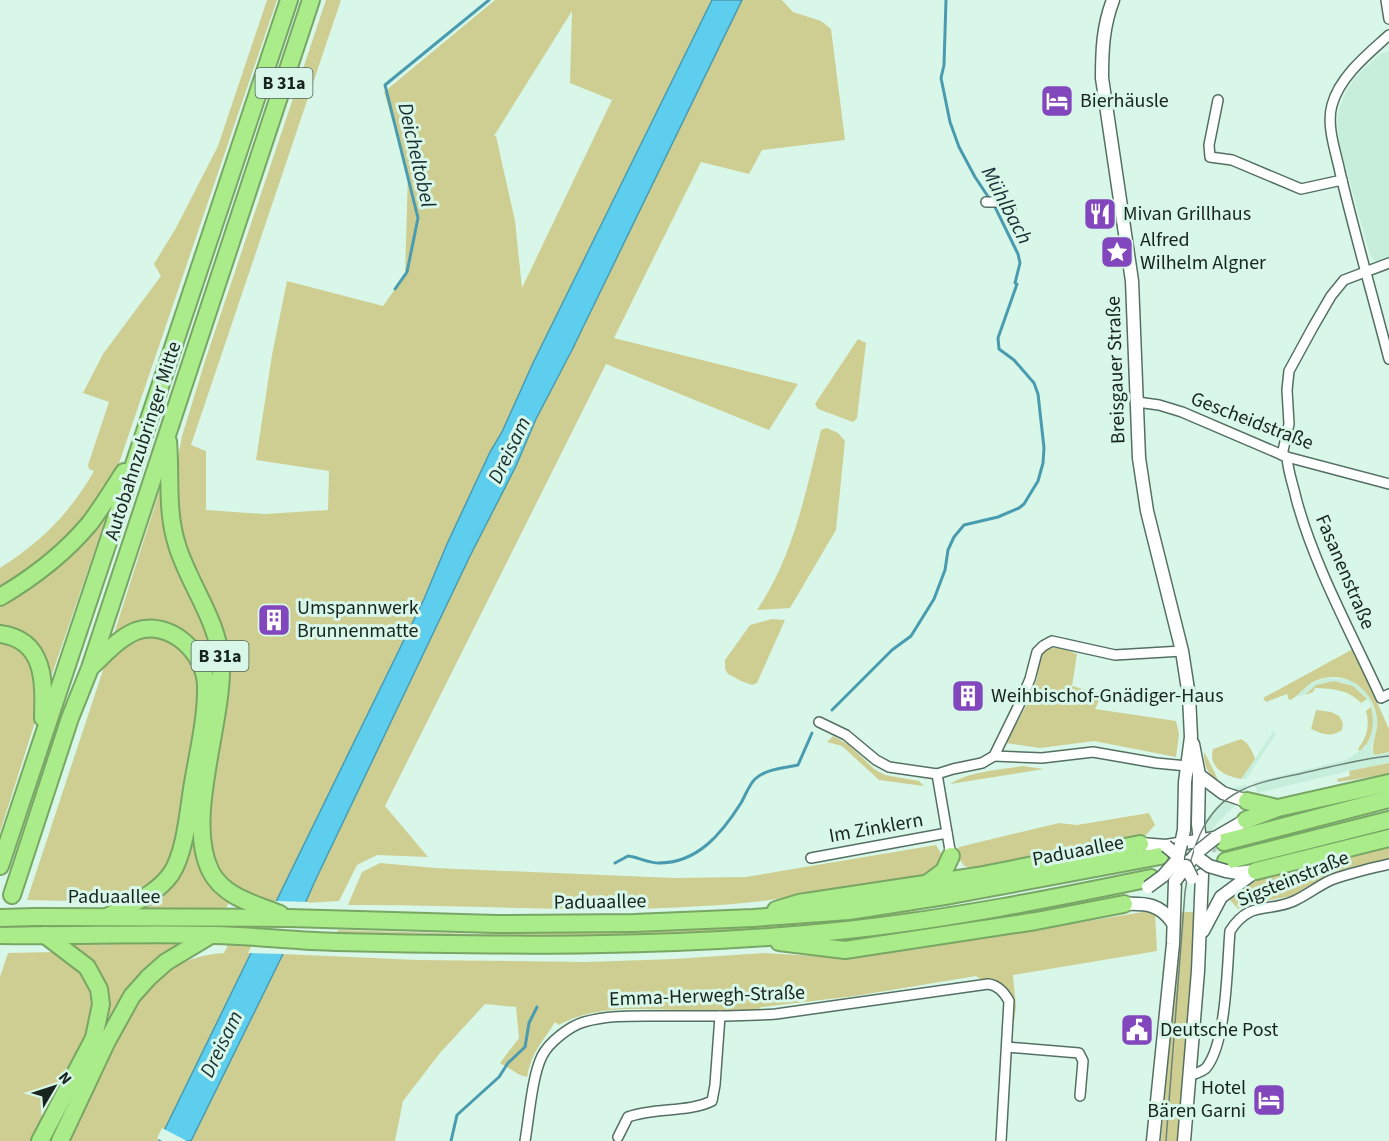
<svg xmlns="http://www.w3.org/2000/svg" width="1389" height="1141" viewBox="0 0 1389 1141" font-family="'Source Sans 3',sans-serif">
	<rect width="100%" height="100%" fill="#d8f7e8"/>
	<g fill="#c7eedb">
		<polygon points="1389,51 1389,258 1376,263 1370,255 1340,147 1337,120 1339,109 1346,91 1358,74 1382,53"/>
		<polygon points="1326,678 1347,679 1358,684 1368,693 1377,718 1377,731 1371,745 1374,755 1389,752 1389,763 1349,771 1257,793 1254,782 1346,760 1365,747 1373,716 1370,703 1358,690 1345,683 1326,682 1316,685 1305,695 1297,696 1309,685"/>
		<polygon points="1273,732 1276,734 1246,779 1241,779"/>
		<polygon points="1246,785 1248,793 1217,823 1211,832 1205,834 1203,823 1217,806 1235,787"/>
	</g>
	<g fill="#cece92" fill-rule="evenodd">
		<path d="M267,0H277L116,472L108,487L62,546L0,590V568C40,543 71,512 94,471L89,469L88,465L109,402L83,393L103,354L161,276L154,264L176,228L218,146Z"/>
		<path d="M326,0H341L191,445L206,451V510L265,514L328,510L329,471L256,460L272,355L287,281L383,306L405,275L408,174L384,92L495,0H712L533,363L502,432L490,452L447,544L424,599L159,1141H67L127,1018C150,979 178,956 224,953L252,896L236,888L220,871L215,862L207,830L225,669L196,577L177,526L175,473L182,436L206,358ZM572,11L570,83L612,100L522,288L515,221L496,136H494Z"/>
		<polygon points="742,0 782,0 793,12 821,21 831,29 845,140 762,150 749,174 701,162 614,338 798,384 769,430 606,364 385,806 428,857 377,855 357,865 339,901 305,903 470,556 516,466 536,419 572,350"/>
		<polygon points="858,339 866,343 857,418 853,422 818,409 815,404"/>
		<path d="M827,428L838,433L845,441L836,530L790,608L757,610C793,557 806,492 821,430Z"/>
		<polygon points="162,483 194,595 215,656 197,827 230,899 225,912 135,912 168,887 211,695 178,631 112,640"/>
		<polygon points="108,512 51,677 47,666 0,630 0,607 30,586 75,549"/>
		<polygon points="772,619 785,620 757,683 752,685 741,681 728,674 725,669 725,660 750,625"/>
		<polygon points="160,635 185,648 202,687 179,835 165,874 130,898 117,902 27,900 103,670 108,661 133,639"/>
		<polygon points="0,639 22,648 37,666 37,716 0,832"/>
		<polygon points="1059,647 1077,654 1072,686 1102,694 1095,709 1176,721 1179,734 1176,757 1094,741 1040,748 1006,743 1026,706 1037,679 1040,655 1047,649"/>
		<path d="M1353,649L1389,729V752L1374,755C1370,741 1379,734 1377,718C1373,688 1344,668 1315,681C1306,685 1300,694 1292,699L1289,700L1287,694L1266,702L1263,698Z"/>
		<path d="M1334,681L1353,686L1367,699L1361,703C1348,689 1332,689 1315,688L1313,692L1305,695L1316,685Z"/>
		<path d="M1371,707C1375,724 1373,739 1360,751L1358,749C1367,737 1370,726 1366,711Z"/>
		<path d="M1316,710L1331,712L1339,716L1343,723L1342,730C1331,738 1322,734 1311,729Z"/>
		<polygon points="833,736 849,745 874,769 885,775 919,781 924,786 879,780 842,746 827,742"/>
		<path d="M1241,739C1249,743 1252,751 1255,759L1241,779C1225,776 1208,768 1213,749Z"/>
		<path d="M1204,752C1206,755 1219,780 1219,784C1209,775 1203,766 1204,752Z"/>
		<polygon points="1389,763 1389,774 1338,782 1337,779 1350,776 1349,771"/>
		<path d="M1022,766L1044,769L950,784C970,771 999,770 1022,766Z"/>
		<polygon points="1149,813 1155,825 1146,835 977,869 964,866 956,854 959,847 1059,823 1077,825"/>
		<path d="M936,845L942,855L940,866L931,875C855,887 779,902 702,906C584,914 466,904 348,905L362,872L380,863L435,868L674,878L746,877Z"/>
		<polygon points="1389,847 1389,861 1322,878 1292,896 1247,904 1238,909 1229,899 1244,885 1259,879"/>
		<path d="M915,911L916,916C880,920 844,926 808,929C651,941 493,938 336,934L338,930L475,934L640,932L807,924Z"/>
		<path d="M1149,911L1155,914L1157,951L1013,975L1016,1006L1014,1023H1011L1010,995L995,979L982,980L976,976L855,996L761,1007L757,1011L694,1014L690,1010C647,1010 598,1003 559,1025L555,1022C541,1045 533,1049 527,1077L520,1075L500,1063L519,1038L516,1007L485,1004L440,1053L403,1101L395,1141H191L283,954L418,960L587,962L674,959L764,953L847,958L986,938Z"/>
		<polygon points="1180,912 1195,912 1195,946 1180,1141 1161,1141"/>
		<polygon points="183,942 143,970 123,995 53,1141 47,1141 99,1037 97,968 88,957 68,943"/>
		<polygon points="54,952 73,961 94,990 90,1033 36,1141 0,1141 0,977 8,953"/>
	</g>
	<polygon fill="#5eceee" stroke="#499bb0" stroke-width="1.5" points="712,0 742,0 572,350 536,419 516,466 470,556 315,881 283,954 191,1141 159,1141 424,599 447,544 490,452 502,432 533,363"/>
	<g fill="#d8f7e8">
		<polygon points="274,901 309,902 286,954 248,953"/>
		<polygon points="162,1128 187,1141 162,1141 157,1138"/>
	</g>
	<g fill="none" stroke-linecap="round" stroke-linejoin="round">
		<g stroke="#499bb0" stroke-width="3">
			<polyline points="395,289 407,272 418,218 385,85 489,0"/>
			<polyline points="832,710 892,650 911,636 934,599 945,570 948,550 954,537 964,525 998,517 1019,508 1024,504 1038,481 1043,463 1044,448 1038,394 1034,383 1014,360 999,349 998,338 1017,284 1015,283 1020,263 1018,254 995,207 975,177 959,147 950,122 941,78 944,65 946,0"/>
			<path d="M615,863L628,856C638,857 648,863 659,863C698,863 722,833 741,803C745,796 749,785 755,779C766,769 784,768 798,765L812,733"/>
			<polyline points="451,1141 457,1115 499,1077 508,1063 525,1047 529,1023 537,1007"/>
		</g>
		<polyline stroke="#b2cdc0" stroke-width="16" stroke-dasharray="16 8" stroke-linecap="butt" points="1164,856 1215,844"/>
		<g stroke="#547062" stroke-width="12">
			<g id="street">
				<polyline points="1386,0 1389,19"/>
				<path d="M1389,35C1368,54 1340,76 1332,105C1326,126 1336,152 1340,172C1355,235 1373,297 1389,359"/>
				<polyline points="1218,100 1209,145 1210,157 1232,160 1301,189 1342,180"/>
				<polyline points="986,202 1000,202 1011,209"/>
				<polyline points="1137,402 1159,405 1182,412 1287,457 1389,484"/>
				<polyline points="1282,455 1289,424 1287,390 1289,371 1313,327 1331,296 1344,280 1389,263"/>
				<path d="M1287,457C1288,472 1293,484 1296,498C1314,566 1352,634 1381,698L1389,694"/>
				<polyline points="819,722 846,735 876,760 889,767 937,774 953,769 982,763 994,756 1019,705 1030,679 1037,652 1043,646 1052,641 1115,655 1182,651"/>
				<polyline points="994,756 1042,758 1093,752 1156,763 1187,766 1191,764"/>
				<polyline points="937,774 951,856"/>
				<polyline points="811,858 947,833"/>
				<polyline points="1007,1047 1079,1053 1083,1061 1080,1096"/>
				<path d="M1189,1076C1194,1074 1202,1072 1206,1068C1227,1043 1227,964 1230,931C1250,900 1267,913 1294,901C1307,895 1318,886 1331,880C1350,873 1369,869 1389,864"/>
				<path d="M618,1137L628,1117C655,1107 687,1113 712,1101L715,1085L720,1016"/>
				<path d="M525,1141C529,1118 532,1076 542,1056C549,1042 570,1026 584,1022C608,1015 633,1016 657,1016C697,1016 737,1017 776,1014L988,984C998,985 1004,992 1009,1001L1001,1141"/>
			</g>
		</g>
		<g stroke="#547062" stroke-width="15">
			<g id="secondary">
				<path d="M1113,0C1103,26 1102,50 1102,78L1132,281L1139,458L1147,511L1182,651L1189,696L1191,737L1185,782L1184,830L1181,844"/>
				<polyline points="1193,744 1199,775 1198,824 1200,841"/>
				<polyline points="1199,775 1223,793 1247,801"/>
				<polyline points="1140,844 1166,846 1215,838 1246,820"/>
				<polyline points="1180,857 1186,866 1200,850"/>
				<polyline points="1226,871 1238,873 1255,871"/>
				<path d="M1124,904C1146,903 1160,904 1173,923"/>
				<polyline points="1203,931 1221,897 1256,871"/>
				<polyline points="1153,1141 1173,944 1175,881"/>
				<polyline points="1184,1141 1198,971 1202,875"/>
			</g>
		</g>
		<g stroke="#78a664" stroke-width="20">
			<g id="highway">
				<path d="M168,441C171,477 166,510 177,545C189,585 219,621 221,664C223,724 184,820 211,872C224,897 255,904 280,914"/>
				<path d="M0,597C34,577 65,553 90,523C102,507 113,489 124,472"/>
				<path d="M0,634C46,640 44,683 43,718"/>
				<path d="M93,665C106,653 119,638 136,631C169,619 205,652 206,685C207,718 197,757 192,789C188,814 185,853 171,874C155,896 130,904 107,917"/>
				<polyline points="1247,801 1277,808"/>
				<polyline points="1246,820 1278,808 1389,783"/>
				<polyline points="1224,842 1389,799"/>
				<polyline points="1226,861 1389,820"/>
				<polyline points="0,866 289,0"/>
				<polyline points="1256,871 1389,838"/>
				<polyline points="928,883 944,871 951,856"/>
				<polyline points="12,895 70,718 90,668 311,0"/>
				<polyline points="776,910 799,903 978,876 1140,844"/>
				<polyline points="35,917 289,918 496,924 634,923 753,918 849,911 951,895 1160,856"/>
				<path d="M0,935C72,936 143,933 215,935C256,936 296,941 337,942C506,946 678,948 847,930C949,919 1050,899 1151,878"/>
				<polyline points="779,942 845,950 1036,921 1124,904"/>
				<polyline points="40,1141 94,1038 101,1004 99,989 87,967 45,935"/>
				<polyline points="60,1141 106,1043 132,996 149,977 166,962 211,935"/>
			</g>
		</g>
		<use href="#street" stroke="#fff" stroke-width="9"/>
		<use href="#secondary" stroke="#fff" stroke-width="12"/>
		<use href="#highway" stroke="#abec8a" stroke-width="16"/>
		<path stroke="#6f847a" stroke-width="1.5" d="M1166,1141L1185,892C1190,853 1202,810 1240,791C1259,781 1282,778 1303,773C1331,767 1360,759 1389,756"/>
		<g stroke="#547062" stroke-width="15" stroke-linecap="butt">
			<g id="secondary-bridge">
				<polyline points="1166,846 1178,856 1181,844"/>
				<polyline points="1200,850 1215,838"/>
				<polyline points="1201,860 1209,866 1226,871"/>
				<polyline points="1175,881 1186,866 1192,878"/>
				<polyline points="1148,887 1163,876 1178,859"/>
			</g>
		</g>
		<g stroke="#78a664" stroke-width="20" stroke-linecap="butt">
			<polyline id="highway-bridge" points="0,918 35,917"/>
		</g>
		<use href="#secondary-bridge" stroke="#fff" stroke-width="12"/>
		<use href="#highway-bridge" stroke="#abec8a" stroke-width="16"/>
	</g>
	<defs>
		<g id="hotel-square" transform="scale(1.725)"><rect x="-9" y="-9" width="18" height="18" rx="4" fill="#8247bd" stroke="#d8f7e8"/><path d="M-6-4.5h1.5V1H6V5H4.5V3h-9V5H-6ZM-4 0a1.8 1.8 0 1 1 3.6 0ZM.5 0V-2.5h3Q6-2.5 6 0Z" fill="#fff"/></g>
		<g id="restaurant-square" transform="scale(1.725)"><rect x="-9" y="-9" width="18" height="18" rx="4" fill="#8247bd" stroke="#d8f7e8"/><path d="M-5-6h1v4h1v-4h1v4h1v-4h1v5L-1.5 .5V6h-2V.5L-5-1ZM5-6V6H3V1.5H1.5Q1.5-4 5-6Z" fill="#fff"/></g>
		<g id="sight-square" transform="scale(1.725)"><rect x="-9" y="-9" width="18" height="18" rx="4" fill="#8247bd" stroke="#d8f7e8"/><path d="M0-6L1.8-2.2L6-1.7L2.9 1.2L3.7 5.4L0 3.3L-3.7 5.4L-2.9 1.2L-6-1.7L-1.8-2.2Z" fill="#fff"/></g>
		<g id="building-square" transform="scale(1.725)"><rect x="-9" y="-9" width="18" height="18" rx="4" fill="#8247bd" stroke="#d8f7e8"/><path d="M-4-6H4V6H1V3H-1V6H-4ZM-2.5-4.3h1.7v1.8h-1.7ZM.8-4.3h1.7v1.8H.8ZM-2.5-1h1.7V.8h-1.7ZM.8-1h1.7V.8H.8Z" fill="#fff"/></g>
		<g id="civic-square" transform="scale(1.725)"><rect x="-9" y="-9" width="18" height="18" rx="4" fill="#8247bd" stroke="#d8f7e8"/><path d="M-.6-6.5H3V-4.5H.6V-3L4-1V1h2V6H-6V1h2V-1L-.6-3ZM-1.2 2.5V6h2.4V2.5Z" fill="#fff"/></g>
	</defs>
	<g fill-rule="evenodd">
		<use href="#hotel-square" x="1057" y="101"/>
		<use href="#restaurant-square" x="1100" y="214"/>
		<use href="#sight-square" x="1117" y="252"/>
		<use href="#building-square" x="274" y="620"/>
		<use href="#building-square" x="968" y="696"/>
		<use href="#civic-square" x="1137" y="1030"/>
		<use href="#hotel-square" x="1269" y="1100"/>
	</g>
	<g text-anchor="middle" dominant-baseline="central" stroke-width="6" stroke-linejoin="round" paint-order="stroke">
		<g fill="#d8f7e8" stroke="#52635b" stroke-width="1.5">
			<rect x="255.5" y="68" width="57" height="30" rx="4.5"/>
			<rect x="191.5" y="641" width="57" height="30" rx="4.5"/>
		</g>
		<g font-size="18" font-weight="bold" fill="#18241e">
			<text x="284" y="83">B 31a</text>
			<text x="220" y="656">B 31a</text>
		</g>
		<g font-size="20" fill="#18241e" stroke="#d8f7e8" text-anchor="start">
			<text x="1080" y="101">Bierhäusle</text>
			<text x="1123" y="214">Mivan Grillhaus</text>
			<text x="1140" y="240">Alfred<tspan x="1140" dy="23">Wilhelm Algner</tspan></text>
			<text x="297" y="608">Umspannwerk<tspan x="297" dy="23">Brunnenmatte</tspan></text>
			<text x="991" y="696">Weihbischof-Gnädiger-Haus</text>
			<text x="1160" y="1030">Deutsche Post</text>
			<text x="1246" y="1088" text-anchor="end">Hotel<tspan x="1246" dy="23">Bären Garni</tspan></text>
		</g>
		<g font-size="20" fill="#18241e" stroke="#d8f7e8">
			<text transform="translate(1116 370) rotate(-92)">Breisgauer Straße</text>
			<text transform="translate(1252 421) rotate(21)">Gescheidstraße</text>
			<text transform="translate(143 441) rotate(-72)">Autobahnzubringer Mitte</text>
			<text transform="translate(1345 572) rotate(67)">Fasanenstraße</text>
			<text transform="translate(876 828) rotate(-10)">Im Zinklern</text>
			<text transform="translate(1078 851) rotate(-11)">Paduaallee</text>
			<text transform="translate(1293 879) rotate(-22)">Sigsteinstraße</text>
			<text x="114" y="897">Paduaallee</text>
			<text transform="translate(600 902) rotate(-1)">Paduaallee</text>
			<text transform="translate(707 996) rotate(-2)">Emma-Herwegh-Straße</text>
		</g>
		<g font-size="21" font-style="italic" fill="#182c33" stroke="#d8f7e8">
			<text transform="translate(417 155) rotate(77)">Deicheltobel</text>
			<text transform="translate(1007 205) rotate(62)">Mühlbach</text>
			<text transform="translate(509 450) rotate(-64)">Dreisam</text>
			<text transform="translate(221 1044) rotate(-64)">Dreisam</text>
		</g>
	</g>
	<g transform="translate(54 1087) rotate(51)" stroke="#d8f7e8" stroke-width="4.5" paint-order="stroke">
	<path d="M0-4.5L10 22L0 15L-10 22Z" fill="#18241e"/>
	<text y="-9" font-size="16" font-weight="bold" text-anchor="middle" fill="#18241e">N</text>
	</g>
</svg>
